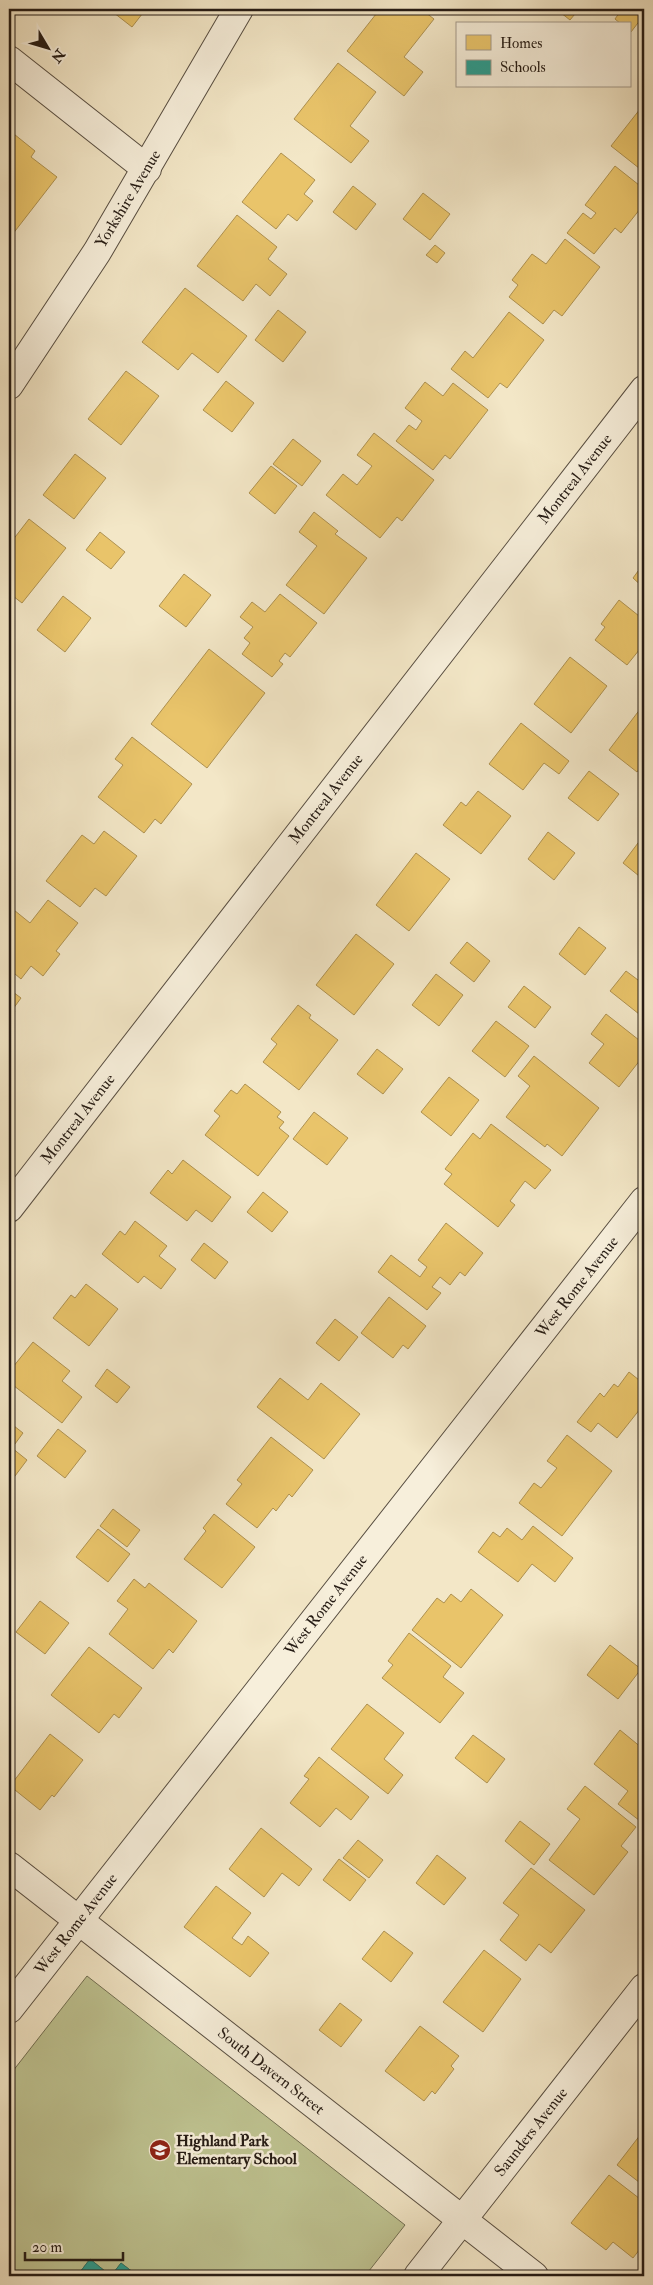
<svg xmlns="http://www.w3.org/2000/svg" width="653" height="2285" viewBox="0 0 653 2285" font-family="'IM FELL Double Pica',serif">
	<rect width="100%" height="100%" fill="#f3e7c7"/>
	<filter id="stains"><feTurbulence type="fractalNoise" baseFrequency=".004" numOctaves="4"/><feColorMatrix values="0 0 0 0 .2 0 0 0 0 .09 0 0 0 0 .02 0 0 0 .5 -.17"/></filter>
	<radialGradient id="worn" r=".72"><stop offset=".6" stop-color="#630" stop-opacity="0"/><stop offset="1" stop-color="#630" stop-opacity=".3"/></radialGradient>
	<polygon fill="#bfc492" stroke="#727053" points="87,1976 405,2225 365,2276 138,2276 121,2263 111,2276 90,2259 77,2276 9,2276 9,2076"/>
	<g fill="#e9c46a" stroke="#ae9150">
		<polygon points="109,9 146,9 132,27"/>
		<polygon points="380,9 421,9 434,19 404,57 423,72 404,96 347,51"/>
		<polygon points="556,9 579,9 570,20"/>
		<polygon points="622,9 644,9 644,15 631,32 629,30 629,24 621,24 615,19"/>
		<polygon points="338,63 376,92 350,126 369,141 351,163 294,119"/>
		<polygon points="644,104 644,172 611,146"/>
		<polygon points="9,130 35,151 31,157 57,177 12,235 9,233"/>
		<polygon points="281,153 315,180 304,194 313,201 297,221 288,214 276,229 242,202"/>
		<polygon points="615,166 644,189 644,204 621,233 615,228 594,254 567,233 583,213 591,219 596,213 585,205"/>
		<polygon points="353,186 376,204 356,230 333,212"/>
		<polygon points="423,193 450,214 430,240 403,219"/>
		<polygon points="237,215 277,247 268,259 287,274 270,296 256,284 243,301 197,266"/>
		<polygon points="565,239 600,267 562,316 554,310 543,324 509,297 518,285 512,280 532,254 546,264"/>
		<polygon points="435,245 445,253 437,263 426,255"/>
		<polygon points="185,288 247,336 218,373 192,353 178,370 142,342"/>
		<polygon points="278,310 306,332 283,362 255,340"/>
		<polygon points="509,312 544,340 507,388 500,383 488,398 451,369 465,351 473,358"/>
		<polygon points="126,371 159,396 121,445 88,419"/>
		<polygon points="226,381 254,403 232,432 203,410"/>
		<polygon points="425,382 443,396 453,383 488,410 450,459 445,455 433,470 396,441 409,425 416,430 422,421 405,408"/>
		<polygon points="374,433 434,480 402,521 397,517 380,538 326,495 343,474 357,485 372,466 357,455"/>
		<polygon points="293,439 321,461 302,486 273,464"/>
		<polygon points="75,454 106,478 74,519 43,495"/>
		<polygon points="271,466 297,486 275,514 249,493"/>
		<polygon points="314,512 338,531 335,534 367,558 324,614 286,585 317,546 299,532"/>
		<polygon points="29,519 66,548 22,603 9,593 9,540 12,541"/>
		<polygon points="100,532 125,552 111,569 86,550"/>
		<polygon points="644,563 644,588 633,578"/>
		<polygon points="184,574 211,595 186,627 159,606"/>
		<polygon points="280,594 317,623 290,657 285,653 279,661 283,664 272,677 242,654 250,643 244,638 253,627 240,617 252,602 265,612"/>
		<polygon points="63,596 91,618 65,652 37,630"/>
		<polygon points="619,600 644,620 644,644 627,665 595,640 605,627 601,624"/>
		<polygon points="209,649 265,693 207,768 151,724"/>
		<polygon points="570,657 607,686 571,733 534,704"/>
		<polygon points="644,704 644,762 637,772 609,750"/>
		<polygon points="521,723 569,761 559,774 544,763 523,790 489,764"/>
		<polygon points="132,737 192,784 161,824 155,819 144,833 98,797 123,765 115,759"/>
		<polygon points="589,771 619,794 598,821 568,798"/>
		<polygon points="478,791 511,816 481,854 443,825 461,802 466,806"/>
		<polygon points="104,831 137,856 106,896 95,888 80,907 46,881 82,835 94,844"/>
		<polygon points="548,832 575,853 554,880 528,859"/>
		<polygon points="644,835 644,880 623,863"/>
		<polygon points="416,853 450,879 409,931 376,905"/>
		<polygon points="48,900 78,923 56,951 60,954 43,976 31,966 21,979 9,969 9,947 12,942 9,939 9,917 14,910 30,923"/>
		<polygon points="579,927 606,948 585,975 559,954"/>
		<polygon points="356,934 394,964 354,1015 316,985"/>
		<polygon points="467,942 490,961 474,982 450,963"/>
		<polygon points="626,971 642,983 644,980 644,1018 610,991"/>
		<polygon points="436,974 463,995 439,1026 412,1005"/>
		<polygon points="524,986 551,1007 535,1028 508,1007"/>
		<polygon points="9,989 21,998 13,1009 15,1011 9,1019"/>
		<polygon points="298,1005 311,1015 309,1018 338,1040 299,1090 263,1062 277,1044 271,1039"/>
		<polygon points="606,1014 644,1044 644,1055 619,1087 589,1063 604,1044 591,1034"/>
		<polygon points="496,1021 529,1046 505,1077 472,1051"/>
		<polygon points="377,1049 403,1069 383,1094 357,1074"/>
		<polygon points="534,1056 599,1108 562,1156 547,1144 545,1147 506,1117 530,1086 518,1076"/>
		<polygon points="449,1077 479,1100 451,1136 421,1112"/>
		<polygon points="245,1084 281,1112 277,1117 284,1122 279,1128 289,1136 258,1176 205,1135 220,1116 214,1111 231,1090 237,1094"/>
		<polygon points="314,1112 348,1138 327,1165 293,1139"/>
		<polygon points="491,1124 551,1170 535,1189 525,1181 510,1201 515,1205 498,1227 444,1184 452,1174 445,1169 473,1133 480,1139"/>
		<polygon points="183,1160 231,1197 212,1222 196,1210 187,1221 150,1193 168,1170 172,1174"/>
		<polygon points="263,1192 288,1212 272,1232 247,1212"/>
		<polygon points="135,1221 167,1246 159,1256 176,1269 161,1289 144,1276 138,1283 102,1254 120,1231 125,1235"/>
		<polygon points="446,1223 483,1253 465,1276 460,1272 450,1285 440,1277 432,1287 441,1293 427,1310 378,1272 391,1255 420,1277 427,1267 418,1260"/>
		<polygon points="204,1243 228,1262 215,1279 191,1260"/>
		<polygon points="86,1284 118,1309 89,1346 53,1318 71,1295 75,1298"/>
		<polygon points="389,1297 426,1326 408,1349 403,1345 393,1358 361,1333"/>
		<polygon points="335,1319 358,1337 339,1361 316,1343"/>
		<polygon points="33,1342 70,1371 62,1381 82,1397 62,1423 9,1382 9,1372"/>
		<polygon points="107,1369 130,1387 117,1403 95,1386"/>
		<polygon points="629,1372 644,1384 644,1404 617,1438 598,1423 591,1432 577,1422 600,1393 604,1397 614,1384 618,1387"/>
		<polygon points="280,1378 308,1400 321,1383 360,1414 324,1459 257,1407"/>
		<polygon points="9,1422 23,1433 12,1448 27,1460 9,1484"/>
		<polygon points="58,1429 86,1451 65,1478 37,1456"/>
		<polygon points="567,1435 612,1471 562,1536 519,1503 534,1483 541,1488 557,1468 547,1461"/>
		<polygon points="271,1437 313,1470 292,1497 289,1494 276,1511 273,1508 257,1528 226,1504 242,1484 237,1480"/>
		<polygon points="113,1509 140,1530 127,1547 100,1526"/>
		<polygon points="214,1514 255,1547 222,1588 184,1559 206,1531 203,1528"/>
		<polygon points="533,1526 573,1558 555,1582 532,1564 518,1582 478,1552 493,1532 500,1537 507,1528 522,1540"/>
		<polygon points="98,1529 130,1554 108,1582 76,1557"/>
		<polygon points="134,1579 145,1588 149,1583 197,1621 173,1653 169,1649 153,1669 109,1634 128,1609 117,1601"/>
		<polygon points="471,1589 503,1615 461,1668 412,1630 437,1598 444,1603 451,1594 461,1602"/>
		<polygon points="40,1601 69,1623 45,1654 16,1632"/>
		<polygon points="409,1633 451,1666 443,1677 464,1693 440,1723 382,1678 393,1665 388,1661"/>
		<polygon points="610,1645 641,1669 618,1699 587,1675"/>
		<polygon points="89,1647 142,1688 119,1718 114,1714 99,1733 51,1695"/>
		<polygon points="367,1704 404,1733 384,1759 403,1775 388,1794 331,1749"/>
		<polygon points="620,1730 642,1748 644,1745 644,1824 618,1804 628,1791 594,1764"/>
		<polygon points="50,1734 83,1760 54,1797 52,1795 40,1810 10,1786"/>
		<polygon points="473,1735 505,1759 487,1783 455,1758"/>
		<polygon points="319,1757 369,1797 351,1820 336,1808 320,1827 290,1803 309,1779 304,1776"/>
		<polygon points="585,1786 636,1827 621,1846 628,1852 594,1895 549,1860 580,1819 567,1809"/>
		<polygon points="520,1821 550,1844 534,1865 505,1841"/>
		<polygon points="261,1828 312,1869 299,1886 282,1873 264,1897 229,1869"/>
		<polygon points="358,1840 383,1860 369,1878 343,1858"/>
		<polygon points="437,1855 466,1878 444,1905 416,1883"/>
		<polygon points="339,1859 366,1880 350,1901 323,1880"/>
		<polygon points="531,1868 585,1910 551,1953 539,1944 526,1961 500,1940 519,1915 503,1903"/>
		<polygon points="216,1886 251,1913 232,1938 242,1945 248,1936 269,1953 250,1977 184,1927"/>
		<polygon points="384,1931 413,1953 391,1982 362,1959"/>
		<polygon points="484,1950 521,1979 483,2032 443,2002"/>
		<polygon points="340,2003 362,2020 341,2047 319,2030"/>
		<polygon points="420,2026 459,2056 451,2066 454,2069 435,2094 432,2091 424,2101 385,2071"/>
		<polygon points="644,2130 644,2186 617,2165"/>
		<polygon points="609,2175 644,2202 644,2253 640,2249 633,2258 613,2242 606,2250 571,2223"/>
	</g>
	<polygon fill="#2a9d8f" stroke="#28766a" points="90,2259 111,2276 121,2263 138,2276 77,2276"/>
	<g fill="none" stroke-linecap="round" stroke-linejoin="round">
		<g stroke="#584e41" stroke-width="30">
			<g id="minor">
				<polyline points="9,60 147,169"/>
				<polyline points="9,385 97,252 239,9"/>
				<polyline points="9,1208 644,390"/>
				<polyline points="9,1866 534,2276"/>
				<polyline points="9,2009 644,1201"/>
				<polyline points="418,2276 644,1988"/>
			</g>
		</g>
		<use href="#minor" stroke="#f7efdb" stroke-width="28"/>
	</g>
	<defs>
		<g id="school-disc" transform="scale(1.125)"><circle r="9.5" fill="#8f2418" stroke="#f7efdb"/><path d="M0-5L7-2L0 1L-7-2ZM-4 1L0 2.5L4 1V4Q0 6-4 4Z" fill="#fff"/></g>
	</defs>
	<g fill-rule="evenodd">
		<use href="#school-disc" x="160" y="2150"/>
	</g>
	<g text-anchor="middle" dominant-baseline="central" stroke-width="5" stroke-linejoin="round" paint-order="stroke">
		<g font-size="16" fill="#251b14" stroke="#f7efdb">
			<text transform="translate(128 199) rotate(-59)">Yorkshire Avenue</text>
			<text transform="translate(575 479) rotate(-52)">Montreal Avenue</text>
			<text transform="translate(326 799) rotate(-52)">Montreal Avenue</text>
			<text transform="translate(78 1119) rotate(-52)">Montreal Avenue</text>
			<text transform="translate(577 1287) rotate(-52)">West Rome Avenue</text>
			<text transform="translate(326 1605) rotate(-52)">West Rome Avenue</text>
			<text transform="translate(76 1924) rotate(-52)">West Rome Avenue</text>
			<text transform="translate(271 2071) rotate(38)">South Davern Street</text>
			<text transform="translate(531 2132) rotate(-52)">Saunders Avenue</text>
		</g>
		<g font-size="16" font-weight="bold" fill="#251b14" stroke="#f7efdb" text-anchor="start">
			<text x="176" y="2141">Highland Park<tspan x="176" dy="18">Elementary School</tspan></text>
		</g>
	</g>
	<rect width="653" height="2285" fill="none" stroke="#f3e7c7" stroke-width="30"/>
	<rect x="10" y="10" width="633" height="2265" fill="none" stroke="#251b14" stroke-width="2.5"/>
	<rect x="15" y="15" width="623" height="2255" fill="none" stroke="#251b14"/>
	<rect x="456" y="22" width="175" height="65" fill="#f7efdb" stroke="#a39a8b"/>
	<rect x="466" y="35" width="25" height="15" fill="#e9c46a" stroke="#a39a8b"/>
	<text x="500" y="48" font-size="15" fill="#251b14">Homes</text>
	<rect x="466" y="60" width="25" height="15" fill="#2a9d8f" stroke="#a39a8b"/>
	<text x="500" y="72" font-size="15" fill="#251b14">Schools</text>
	<g transform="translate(48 48) rotate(128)" stroke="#f7efdb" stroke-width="4" paint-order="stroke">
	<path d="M0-4L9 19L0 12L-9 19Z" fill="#251b14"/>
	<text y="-8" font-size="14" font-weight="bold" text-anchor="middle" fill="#251b14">N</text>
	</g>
	<path d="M25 2252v8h98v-8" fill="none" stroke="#251b14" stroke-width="2.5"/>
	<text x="32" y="2252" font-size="15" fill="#251b14" stroke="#f7efdb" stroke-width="4" paint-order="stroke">20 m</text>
	<rect width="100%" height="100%" filter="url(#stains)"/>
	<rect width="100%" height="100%" fill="url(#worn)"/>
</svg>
